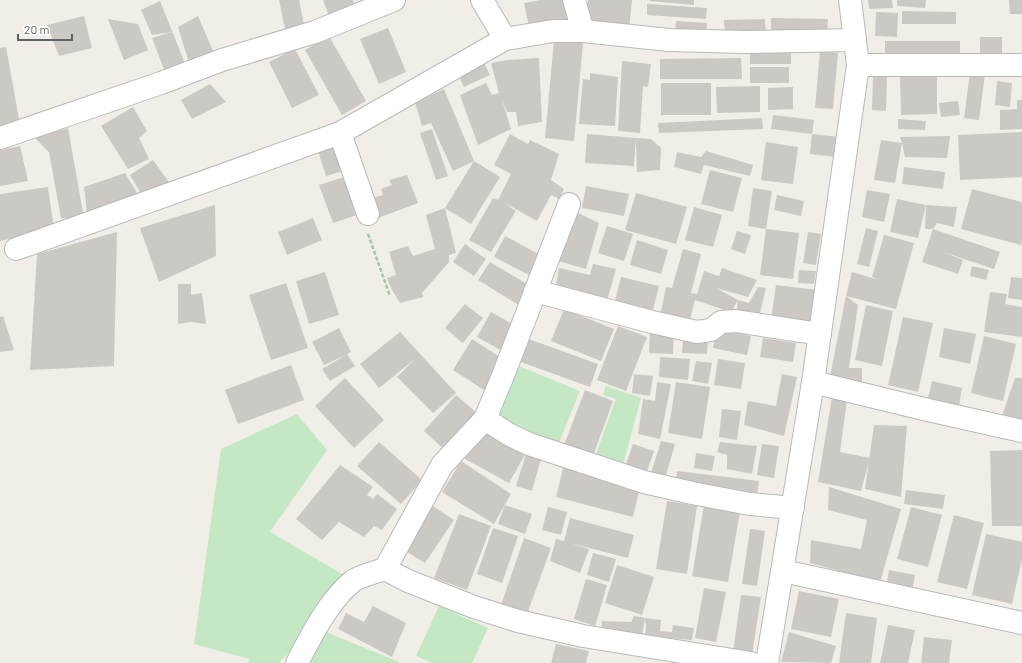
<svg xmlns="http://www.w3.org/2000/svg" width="1022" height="663" viewBox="0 0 1022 663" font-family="Barlow,sans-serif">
	<rect width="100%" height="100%" fill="#f1eee7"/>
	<g fill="#c5e8c4">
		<polygon points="514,364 580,391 558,445 492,418"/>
		<polygon points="606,386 641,398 623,465 596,454 616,399 603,395"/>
		<polygon points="297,414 327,450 270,532 354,581 279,663 248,663 249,659 194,644 221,449"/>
		<polygon points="439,606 488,628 472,663 432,663 416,656"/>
		<polygon points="321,630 399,662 399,663 307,663"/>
	</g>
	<g fill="#ccc9c4">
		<polygon points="279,0 299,0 305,30 286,34"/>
		<polygon points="323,0 353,0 355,6 329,16"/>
		<polygon points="540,0 570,0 574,21 530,31 524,3"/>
		<polygon points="588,0 632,0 629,29 586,25"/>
		<polygon points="650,0 694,0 694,5 650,1"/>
		<polygon points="868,0 892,0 893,8 869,9"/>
		<polygon points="897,0 926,0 925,8 897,6"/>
		<polygon points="1009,0 1022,0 1022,14 1010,14"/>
		<polygon points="160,1 184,61 165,72 152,38 172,32 152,35 141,10"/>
		<polygon points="647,4 707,8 706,19 647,15"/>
		<polygon points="902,11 956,12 956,24 902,24"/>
		<polygon points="876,12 898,13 897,37 875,36"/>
		<polygon points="84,16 92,48 59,56 47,25"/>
		<polygon points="198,16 214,53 189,63 178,27"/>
		<polygon points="771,18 828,19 827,36 771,35"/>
		<polygon points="108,19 138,24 148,50 124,60"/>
		<polygon points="765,19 766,35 725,36 724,20"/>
		<polygon points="676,21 707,23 706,37 675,35"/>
		<polygon points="388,28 406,72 379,84 360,39"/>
		<polygon points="329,36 366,101 342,115 305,50"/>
		<rect x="980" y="37" width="22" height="23"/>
		<polygon points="554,40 583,43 574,141 545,138"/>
		<polygon points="885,41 960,41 960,59 885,60"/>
		<polygon points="6,47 19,119 0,127 0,48"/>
		<polygon points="295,49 319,95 292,108 269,62"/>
		<polygon points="791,49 791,64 750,64 750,50"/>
		<polygon points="820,51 838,53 833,109 815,108"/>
		<polygon points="539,58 542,122 518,126 516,112 507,112 502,100 511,129 478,145 460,95 486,83 492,95 499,93 491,63 507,60"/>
		<polygon points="741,58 742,79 660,79 660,59"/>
		<polygon points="622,61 651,64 648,87 643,86 640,133 618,131"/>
		<polygon points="484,63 490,75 464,87 458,74"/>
		<rect x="750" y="67" width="39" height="16"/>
		<polygon points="970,72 985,74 979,120 964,118"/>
		<polygon points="590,73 618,77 615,126 579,124 583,79 590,80"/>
		<polygon points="937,75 937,114 901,115 900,76"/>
		<polygon points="873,76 887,76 886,111 872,110"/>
		<polygon points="997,81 1012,83 1010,107 995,105"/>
		<rect x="661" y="83" width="50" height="32"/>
		<polygon points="210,84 226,102 192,119 181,100"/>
		<polygon points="760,86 760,112 717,113 716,87"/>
		<polygon points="793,87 793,109 768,110 768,88"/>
		<polygon points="444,89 474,161 453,171 431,123 422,126 415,102"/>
		<polygon points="1017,100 1022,100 1022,129 1000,130 1000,110 1017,109"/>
		<polygon points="958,101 960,115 941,117 939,103"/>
		<polygon points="133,107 147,131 139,138 149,159 128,169 101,126"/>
		<polygon points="773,115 814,120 812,134 771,129"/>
		<polygon points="762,118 763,129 659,133 658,123"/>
		<polygon points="898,119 926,121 925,130 898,129"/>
		<polygon points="68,128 84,218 61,218 49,152 34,137"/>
		<polygon points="432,129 448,176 436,180 420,133"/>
		<polygon points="1022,132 1022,177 960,180 958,135"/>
		<polygon points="510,134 528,144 530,140 559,154 551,180 564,189 559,199 551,195 537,221 503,202 516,211 491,252 469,240 493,198 498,200 511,174 494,165"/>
		<polygon points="587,134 636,138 634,166 585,163"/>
		<polygon points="812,134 839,137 836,157 810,154"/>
		<polygon points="950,136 947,158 905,157 902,143 895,183 874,180 881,140 902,143 900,137"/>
		<polygon points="636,138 651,139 661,148 660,170 637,172"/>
		<polygon points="766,142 798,147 793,184 761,180"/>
		<polygon points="338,145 346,170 326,176 318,151"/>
		<polygon points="20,146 28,181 0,186 0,150"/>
		<polygon points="706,151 753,165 750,176 704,165 701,174 674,167 677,152 701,157"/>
		<polygon points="153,160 171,185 144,199 130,175"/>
		<polygon points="474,161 500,177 471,224 445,208"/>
		<polygon points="904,167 945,172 943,189 902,184"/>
		<polygon points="710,170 742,178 733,212 701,204"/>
		<polygon points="125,173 139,196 87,213 84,187"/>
		<polygon points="407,175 418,203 378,218 372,198 383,195 381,189 392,185 389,180"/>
		<polygon points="344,177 357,215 333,223 319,185"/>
		<polygon points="586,186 629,194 624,216 582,208"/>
		<polygon points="48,187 54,229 0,241 0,194"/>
		<polygon points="753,188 772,191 766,229 748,226"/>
		<polygon points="972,189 1022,202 1022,240 1021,245 961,229"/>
		<polygon points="867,190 890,194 884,222 862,217"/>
		<polygon points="636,193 687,207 676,244 625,230"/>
		<polygon points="777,195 804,201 801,216 774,210"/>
		<polygon points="897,199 926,205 918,238 890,232"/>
		<polygon points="215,205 216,256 159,282 140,228"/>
		<polygon points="926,205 957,207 954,227 937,223 933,229 925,229"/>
		<polygon points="694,207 722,215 713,247 685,240"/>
		<polygon points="445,208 456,253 449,255 449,262 422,293 423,297 400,303 392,290 387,278 396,275 389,252 408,246 413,256 435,249 426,215"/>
		<polygon points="578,213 599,223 586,269 558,261 566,221 574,224"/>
		<polygon points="313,218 322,240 287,255 278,232"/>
		<polygon points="607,226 633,234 624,261 598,253"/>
		<polygon points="866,228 878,231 869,267 857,264"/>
		<polygon points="766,229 799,233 793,279 760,275"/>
		<polygon points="933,229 1000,252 994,269 943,252 963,260 958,274 922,262"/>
		<polygon points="737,231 751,235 745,254 731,249"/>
		<polygon points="117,232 114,366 30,370 37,254"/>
		<polygon points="808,232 821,234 816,265 803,263"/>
		<polygon points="884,235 914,243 896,309 846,296 858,305 849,368 862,368 862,382 830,376 846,296 852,272 879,280 872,277"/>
		<polygon points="505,236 544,257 533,277 494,257"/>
		<polygon points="637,240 668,250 661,274 630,265"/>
		<polygon points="465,244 486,259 474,276 453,262"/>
		<polygon points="683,249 701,254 691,293 697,294 704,271 719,276 722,268 757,280 748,297 716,288 738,300 731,312 695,300 689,323 660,317 666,287 672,288"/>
		<polygon points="490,262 534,288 522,307 478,280"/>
		<polygon points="593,264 616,269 607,301 555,289 559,268 590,275"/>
		<polygon points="972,266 989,270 986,280 970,276"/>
		<polygon points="799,270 816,271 814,284 798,283"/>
		<polygon points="325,272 339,315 309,324 296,281"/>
		<polygon points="621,277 659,286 652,314 614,305"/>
		<polygon points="1011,277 1022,278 1022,300 1008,298"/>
		<polygon points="286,283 308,348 271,360 249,295"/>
		<polygon points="178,284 191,284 191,295 202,293 206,324 190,322 178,324"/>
		<polygon points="776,285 817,290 812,325 771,319"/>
		<polygon points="758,287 766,288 759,317 736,316 738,300 749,303"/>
		<polygon points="990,292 1007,294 1005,304 1022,307 1022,337 984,332"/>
		<polygon points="465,304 483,318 463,343 445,328"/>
		<polygon points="866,305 893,311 882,366 855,360"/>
		<polygon points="564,309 614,329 601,361 551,341"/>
		<polygon points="491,312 516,326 502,351 477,337"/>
		<polygon points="3,316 14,350 0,352 0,317"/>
		<polygon points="903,317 933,323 918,392 888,385"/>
		<polygon points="618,326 647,337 626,391 597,380"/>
		<polygon points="339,328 351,352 347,354 355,366 330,381 322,369 346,355 324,365 312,342"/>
		<polygon points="717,328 751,336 747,355 713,348"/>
		<polygon points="944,328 976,334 970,364 939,357"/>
		<polygon points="650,331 674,332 673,354 649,353"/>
		<polygon points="400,332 456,393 433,413 397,377 415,359 379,388 360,364"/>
		<polygon points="984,336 1016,344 1003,401 971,393"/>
		<polygon points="526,338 598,364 590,387 518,361"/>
		<polygon points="683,338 708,340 707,354 682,353"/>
		<polygon points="763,338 796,343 793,362 760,357"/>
		<polygon points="472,339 503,359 484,390 453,370"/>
		<polygon points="660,357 690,359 688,380 659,377"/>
		<polygon points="718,359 745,363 741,389 714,385"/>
		<polygon points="696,361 712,363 708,384 692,381"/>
		<polygon points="291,365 304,400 238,424 225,390"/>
		<polygon points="634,374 653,376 650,396 632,393"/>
		<polygon points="782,374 797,377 784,436 744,425 748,401 776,406"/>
		<polygon points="345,378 384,420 354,448 315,406"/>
		<polygon points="1015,378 1022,378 1022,423 1001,419"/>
		<polygon points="932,381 962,388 959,406 928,398"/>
		<polygon points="657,382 671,384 660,439 638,434 643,399 655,401"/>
		<polygon points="676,382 710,387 702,439 668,433"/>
		<polygon points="585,390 613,401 593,456 564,445"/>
		<polygon points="456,395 478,414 446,451 424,431"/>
		<polygon points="832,397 847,400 840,452 870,458 861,491 818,482"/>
		<polygon points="722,409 741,411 737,440 719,437"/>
		<polygon points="874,425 907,426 901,497 865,489"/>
		<polygon points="482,429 526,453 509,483 465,459"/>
		<polygon points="661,441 675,444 664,482 650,477"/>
		<polygon points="379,442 422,480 401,504 357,466"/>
		<polygon points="720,442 757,446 752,474 727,469 727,455 717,452"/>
		<polygon points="633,444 654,451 645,477 624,470"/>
		<polygon points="762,444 779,446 774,478 757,475"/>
		<polygon points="1022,450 1022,526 992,526 990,451"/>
		<polygon points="527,451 542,455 532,491 516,486"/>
		<polygon points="696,453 715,456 712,471 694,468"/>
		<polygon points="461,461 511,494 494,524 442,492"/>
		<polygon points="340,465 373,487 367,495 373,499 377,494 397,509 382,530 374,526 364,537 339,522 322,540 296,519"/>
		<polygon points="563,468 640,488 633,517 556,497"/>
		<polygon points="677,471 759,481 757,495 675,484"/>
		<polygon points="829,487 901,509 880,582 810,563 811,540 861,549 867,520 828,510"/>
		<polygon points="906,490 945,495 943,509 904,504"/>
		<polygon points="667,501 697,506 687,574 656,569"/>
		<polygon points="430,504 454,520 425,563 401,548"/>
		<polygon points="505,505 532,514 525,534 498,524"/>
		<polygon points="704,505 740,511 728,582 692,576"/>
		<polygon points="548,507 567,512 561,535 542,530"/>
		<polygon points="911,507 942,515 928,567 897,559"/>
		<polygon points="459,514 491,526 467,590 434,578"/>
		<polygon points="954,515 984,523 967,589 937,582"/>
		<polygon points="570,518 634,535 628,558 570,543 589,549 580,573 550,561 556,539 564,541"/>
		<polygon points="493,528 518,536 502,583 477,574"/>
		<polygon points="750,529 765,531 757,586 742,584"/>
		<polygon points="986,534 1022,542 1022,559 1012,604 972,595"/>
		<polygon points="524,538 551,548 526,617 500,608"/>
		<polygon points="593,553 616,559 609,582 587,575"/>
		<polygon points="617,565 654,577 642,615 605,603"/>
		<polygon points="889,570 915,575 913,587 887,582"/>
		<polygon points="586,579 607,585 595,626 574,619"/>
		<polygon points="704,588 726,592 716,642 695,638"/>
		<polygon points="799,591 839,599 831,637 791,629"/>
		<polygon points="741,595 761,597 752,655 733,652"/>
		<polygon points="373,606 406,623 392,657 338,629 346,613 364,622"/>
		<polygon points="846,613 877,618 871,663 839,663"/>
		<polygon points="634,616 645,618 661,620 660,631 672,632 673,625 694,628 692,640 645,636 646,627 645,618 642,635 601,631 602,621 631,622"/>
		<polygon points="888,625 915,630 908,663 880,663"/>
		<polygon points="789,632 836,646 831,663 781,662"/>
		<polygon points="924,637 952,640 949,663 921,663"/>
		<polygon points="556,644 589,651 586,663 551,663"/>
	</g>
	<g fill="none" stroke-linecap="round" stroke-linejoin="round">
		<g stroke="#b7b9bd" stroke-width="24">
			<g id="minor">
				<polyline points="482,0 505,39"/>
				<polyline points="574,0 583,31"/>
				<polyline points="858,65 1022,65"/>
				<polyline points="340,133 368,214"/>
				<polyline points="0,138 161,83 222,60 315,32 394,0"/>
				<polyline points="16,249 340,133 505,39 553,31 583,31 669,40 744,42 855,40"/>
				<polyline points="535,291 652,322 697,332 711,330 721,322 736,321 820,334"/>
				<polyline points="813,382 928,410 1022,431"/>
				<polyline points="485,419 510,435 529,444 644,482 692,493 750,504 793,508"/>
				<polyline points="385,569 408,581 474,607 518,621 583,636 751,663"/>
				<polyline points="783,571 1022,623"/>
				<path d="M297,663C311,636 329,600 353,581C360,576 376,572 385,569L442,465L485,419L504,373L569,204"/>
				<polyline points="767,663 813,382 858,65 850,0"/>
			</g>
		</g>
		<polyline stroke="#9dc9a8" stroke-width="2.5" stroke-dasharray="4 2" stroke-linecap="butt" points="368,234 390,296"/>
		<use href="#minor" stroke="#fff" stroke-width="22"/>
	</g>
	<path d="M18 34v6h54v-6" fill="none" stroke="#5e6367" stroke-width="2"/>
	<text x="24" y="34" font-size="12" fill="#5e6367" stroke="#ffffff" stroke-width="3" paint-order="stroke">20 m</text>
</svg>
